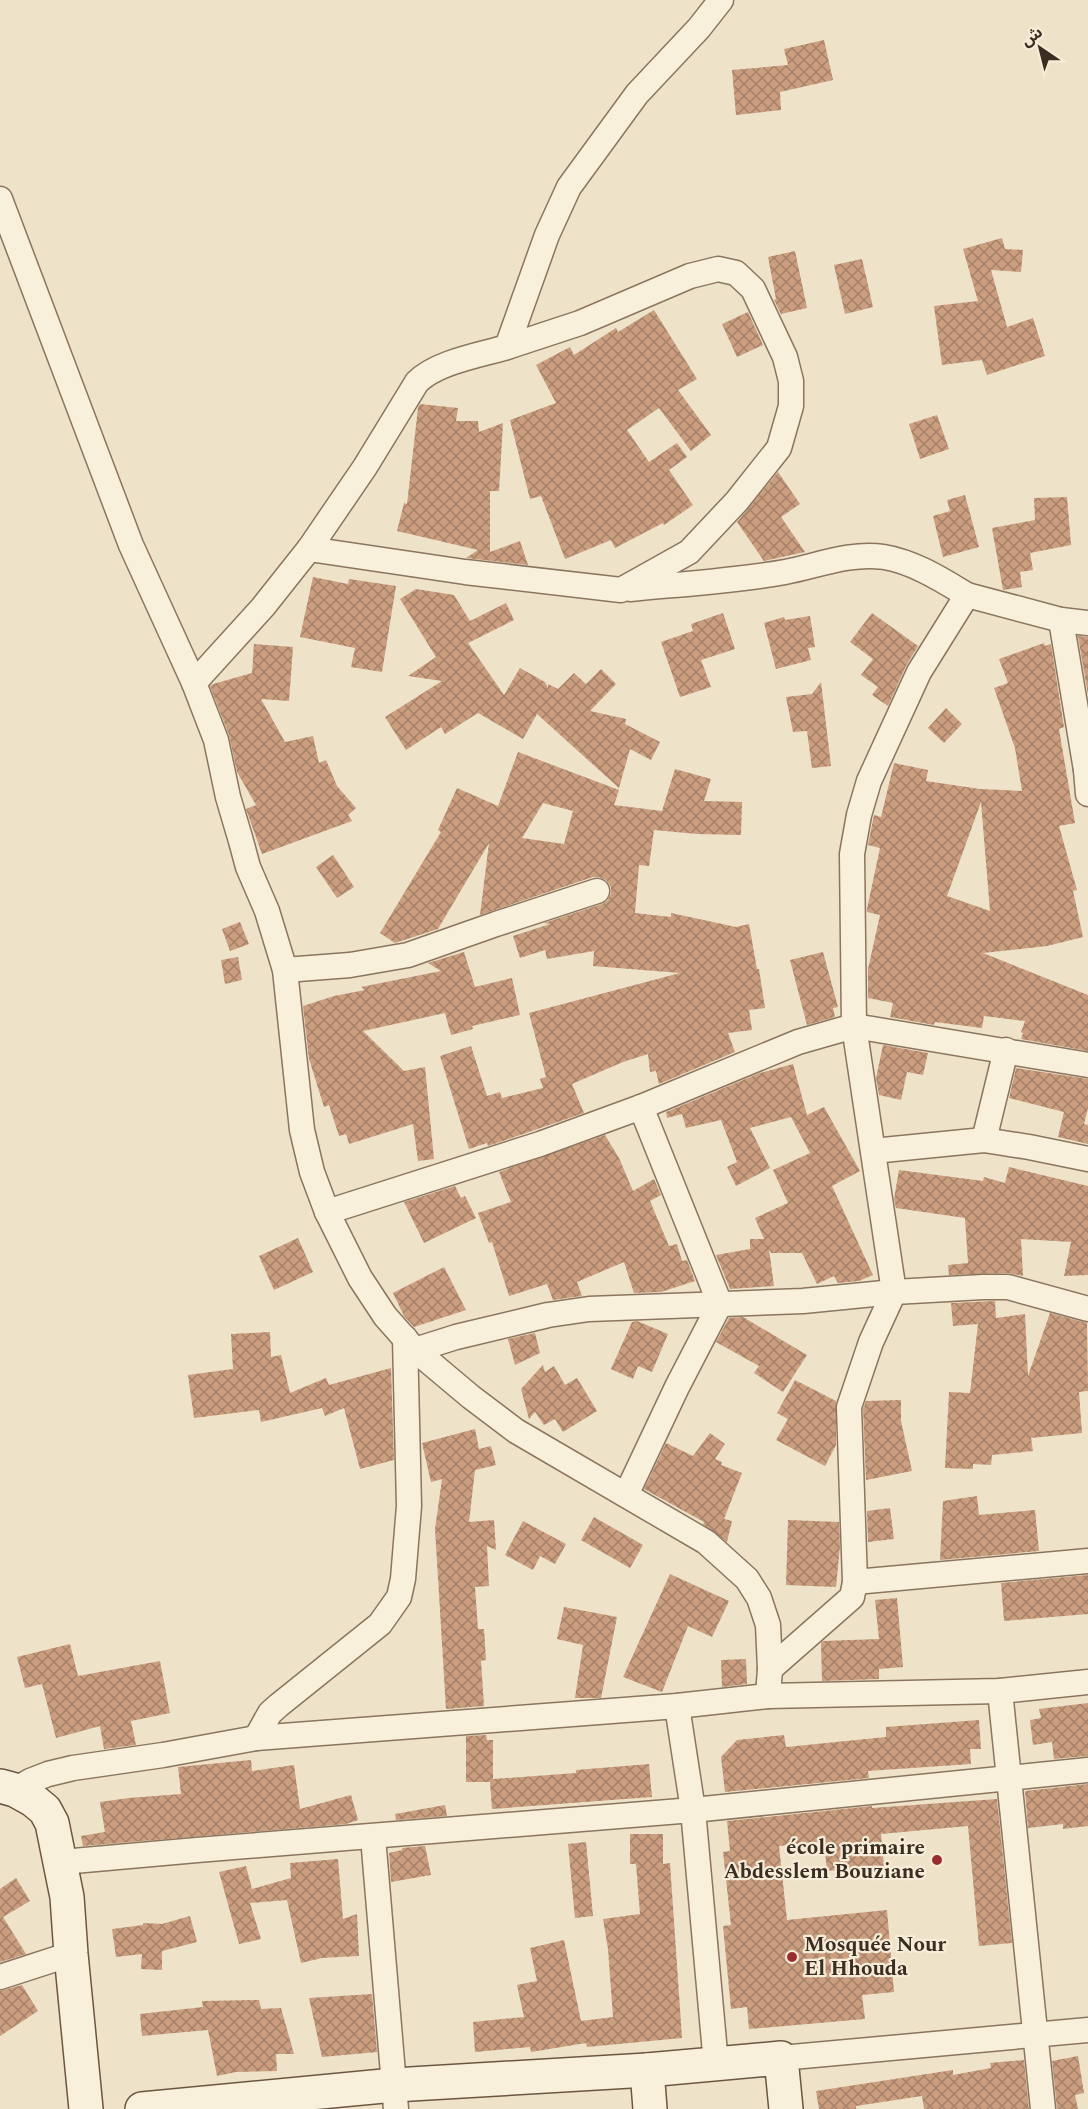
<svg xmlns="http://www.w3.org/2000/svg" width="1088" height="2109" viewBox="0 0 1088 2109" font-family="Spectral,'Noto Sans Arabic',serif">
	<defs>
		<pattern id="building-cross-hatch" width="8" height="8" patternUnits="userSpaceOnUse" patternTransform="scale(1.5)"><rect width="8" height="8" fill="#cb9e80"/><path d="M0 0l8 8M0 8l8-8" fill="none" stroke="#a68168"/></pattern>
	</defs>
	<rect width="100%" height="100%" fill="#eee3c9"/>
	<g fill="url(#building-cross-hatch)" fill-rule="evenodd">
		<polygon points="824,40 833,80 780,92 781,110 736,115 732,70 788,65 784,49"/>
		<polygon points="1002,238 1005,249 1023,250 1021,272 991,270 1007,327 1033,318 1045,356 987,375 982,360 942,365 934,306 978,301 963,249"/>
		<polygon points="795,251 807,308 781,314 774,300 776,299 768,257"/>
		<polygon points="862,259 873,307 845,314 834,265"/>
		<polygon points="654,310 697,379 678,390 711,435 691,451 659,408 627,430 649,462 677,443 687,457 669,470 693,505 664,525 663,523 615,548 611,540 565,559 541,496 530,499 510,420 556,403 536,365 570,347 574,355 616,328 618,332"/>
		<polygon points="748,312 763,345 737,357 722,324"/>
		<polygon points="420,404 458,408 456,421 478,421 479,432 503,423 499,491 490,491 490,552 520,541 528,565 466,558 478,550 397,531 404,503 407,504 418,408"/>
		<polygon points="937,415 949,449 920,459 909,424"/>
		<polygon points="778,472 800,504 781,517 805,552 764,561 737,522"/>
		<polygon points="965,495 979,547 943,557 933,516 950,511 947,500"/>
		<polygon points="1067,497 1071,545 1030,553 1033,570 1020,572 1022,587 1003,590 992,528 1035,520 1034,498"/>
		<polygon points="313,577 348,584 349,579 396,586 382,672 351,667 355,648 300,637"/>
		<polygon points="416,589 454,595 470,621 506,603 514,620 468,643 504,695 520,668 545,682 548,688 548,684 558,689 574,673 586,684 601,669 616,684 590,711 626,719 625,724 660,742 651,760 630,749 619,788 537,714 523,739 478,713 445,734 441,727 406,750 385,717 442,681 408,676 436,657 400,599"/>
		<polygon points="723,613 735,649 701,660 711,687 680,697 661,642 693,631 691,624"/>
		<polygon points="872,613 918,646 906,666 888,706 872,695 878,687 861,675 873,659 850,642"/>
		<polygon points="810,616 815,647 808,648 811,660 776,669 764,623 784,617 785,620"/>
		<polygon points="1078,636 1088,637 1088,695"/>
		<path d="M1044,643L1045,646L1051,644L1064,727L1059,729L1075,823L1059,826L1077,890L1073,891L1083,937L1047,946L983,953L1088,995V1051L1021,1039L1023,1033L1021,1032L1025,1021L984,1016L982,1028L935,1022L934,1025L890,1017L893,1003L868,998V969L880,915L867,912V909L880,848L868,845L874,815L881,817L894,763L928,770L926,781L980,789L1022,791L1015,748L994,688L1008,683L999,659ZM981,802L990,911L947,896Z"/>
		<polygon points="254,644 293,647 289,701 261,699 285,742 313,736 319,763 326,760 337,786 356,808 348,815 352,821 262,854 246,809 256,805 237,772 229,735 210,686 213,684 252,673"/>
		<polygon points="821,682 831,766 812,768 807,731 793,732 786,697 812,694"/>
		<polygon points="946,708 962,724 944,743 928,728"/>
		<path d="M518,752L619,790L614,805L662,811L675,769L711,779L704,801L742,802L741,835L697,834L654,830L649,866L639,865L635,913L671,917V913L736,927L749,924L757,969H759L765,1008L749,1010L752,1030L728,1033L735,1052L659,1084L656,1071L650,1072L648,1054L623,1062L572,1084L584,1113L488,1146L487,1143L469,1149L440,1056L471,1046L487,1096L500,1092L502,1098L543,1088L540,1079L546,1077L529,1013L680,973L593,966L594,951L547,959L545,950L520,958L513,936L550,924L544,923L602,904L607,901L611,894V887L606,880L599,877H593L480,915L489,843L438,929L395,943L380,933L441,832L438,830L457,788L498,806ZM543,803L573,811L564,844L522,838Z"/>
		<polygon points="333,855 354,887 337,898 316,867"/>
		<polygon points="240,922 249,944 230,951 222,929"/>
		<polygon points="464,952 475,987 512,978 520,1015 472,1026 473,1029 451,1035 445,1013 363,1031 404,1071 425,1067 434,1159 418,1161 413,1124 349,1144 346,1134 339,1136 329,1105 324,1107 309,1059 303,1006 334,996 365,990 361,987 441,971 428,963"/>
		<polygon points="823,952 838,1007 833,1008 835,1017 807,1025 790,960"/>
		<polygon points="238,957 242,980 225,984 221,960"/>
		<polygon points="883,1045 928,1053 923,1075 907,1072 901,1100 879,1095 876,1078"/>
		<polygon points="793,1064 807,1115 824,1107 860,1171 832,1186 873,1275 859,1281 838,1283 834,1276 817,1284 802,1253 771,1253 769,1249 774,1286 730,1289 716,1255 750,1249 750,1239 764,1239 755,1218 788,1203 773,1170 810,1153 791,1117 750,1128 770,1168 736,1186 727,1167 737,1162 721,1120 686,1128 682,1114 667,1118 666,1112 760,1073"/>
		<polygon points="1016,1068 1088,1079 1088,1108 1084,1124 1088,1125 1088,1144 1058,1137 1064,1112 1009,1098"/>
		<polygon points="605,1135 619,1158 633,1191 654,1179 661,1195 650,1201 669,1246 677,1244 682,1261 687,1260 695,1281 661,1292 634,1293 624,1262 577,1282 582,1296 553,1300 547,1284 509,1296 492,1242 489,1243 478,1213 511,1202 499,1172"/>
		<polygon points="1009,1167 1088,1186 1088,1275 1064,1276 1071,1242 1021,1239 1023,1276 1008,1273 949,1275 948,1265 968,1263 965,1218 896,1208 894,1199 899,1170 983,1181 984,1177 1005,1183"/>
		<polygon points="455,1186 461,1198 465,1196 476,1218 424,1243 404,1202"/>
		<polygon points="298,1238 313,1272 274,1290 259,1256"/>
		<polygon points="444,1267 466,1310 414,1327 404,1316 393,1293"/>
		<polygon points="995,1301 996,1318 1025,1314 1028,1376 1050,1313 1087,1323 1088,1391 1079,1392 1082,1433 1031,1438 1033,1451 992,1455 991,1465 973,1464 973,1469 945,1468 949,1392 970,1393 978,1324 953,1326 951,1303"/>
		<polygon points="743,1317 807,1355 783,1392 754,1373 759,1366 716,1342 729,1318"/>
		<polygon points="637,1321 668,1334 652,1372 638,1366 633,1379 611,1369 632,1322"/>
		<polygon points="270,1332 271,1357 281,1355 290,1393 326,1378 329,1385 391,1368 394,1460 360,1469 344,1408 325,1416 322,1408 261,1422 259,1410 194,1418 188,1375 233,1369 231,1334"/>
		<polygon points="535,1333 540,1353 515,1365 508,1339"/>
		<polygon points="543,1365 545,1372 554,1366 565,1385 577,1378 597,1411 563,1432 555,1419 544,1425 535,1412 529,1419 521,1389"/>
		<polygon points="795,1380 836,1401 836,1445 825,1466 776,1440 788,1419 777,1413"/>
		<polygon points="901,1400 901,1421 912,1471 866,1480 863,1409 866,1401"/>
		<polygon points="475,1429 479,1449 491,1446 496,1465 475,1470 469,1522 494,1520 496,1550 487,1546 489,1586 475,1587 478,1629 484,1629 486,1660 481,1661 484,1706 446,1709 435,1529 442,1479 431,1482 422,1443"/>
		<polygon points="710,1433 725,1444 715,1459 722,1462 721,1465 742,1473 724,1519 732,1521 727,1542 703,1524 704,1522 644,1489 666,1443 693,1456"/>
		<polygon points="977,1496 979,1515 1035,1510 1039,1551 940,1560 943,1501"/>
		<polygon points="890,1508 894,1539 868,1542 867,1511"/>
		<polygon points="594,1517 643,1545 630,1568 581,1540"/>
		<polygon points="788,1520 839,1522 840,1546 836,1587 786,1585"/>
		<polygon points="523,1521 566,1544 555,1564 540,1556 533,1570 505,1555"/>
		<polygon points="670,1574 729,1601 712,1637 688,1626 662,1692 623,1677"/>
		<polygon points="1088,1575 1088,1614 1004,1621 1001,1583"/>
		<polygon points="897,1598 903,1667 879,1669 879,1679 822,1681 821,1643 823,1641 879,1639 875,1600"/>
		<polygon points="564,1607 617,1617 601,1698 575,1698 583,1645 557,1639"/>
		<polygon points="70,1644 78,1676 160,1661 170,1713 131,1721 136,1745 104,1749 100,1726 56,1738 42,1684 25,1688 17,1657"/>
		<polygon points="746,1659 747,1684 722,1687 721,1660"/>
		<polygon points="1088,1703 1088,1756 1054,1759 1052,1742 1033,1745 1030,1720 1041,1718 1039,1709"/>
		<polygon points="979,1720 981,1749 970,1749 971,1764 868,1771 869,1778 725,1792 721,1757 737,1740 784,1735 786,1747 886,1737 886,1727"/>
		<polygon points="486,1735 487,1740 493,1740 493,1779 576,1773 576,1770 649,1764 652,1797 492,1809 490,1782 466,1782 466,1736"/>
		<polygon points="251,1760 252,1771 294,1765 300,1809 351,1795 358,1820 346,1824 83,1846 81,1836 105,1832 100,1802 129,1798 181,1794 178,1767"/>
		<polygon points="1088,1784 1088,1826 1063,1829 1063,1824 1028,1828 1025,1791"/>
		<polygon points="997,1799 1012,1943 979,1946 968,1826 881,1834 884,1866 827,1871 824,1841 779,1846 787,1920 887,1910 894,1992 862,1995 865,2019 749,2029 747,2007 731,2009 723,1926 731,1925 723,1852 730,1851 727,1821 872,1806 872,1808"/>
		<polygon points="445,1805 447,1816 396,1820 395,1814"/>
		<polygon points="630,1834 663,1834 663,1864 670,1863 682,2038 587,2047 586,2043 531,2052 530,2047 475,2052 473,2022 524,2017 517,1985 537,1981 530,1948 564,1940 581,2021 613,2017 608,1949 603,1919 640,1914 636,1864 630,1864"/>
		<polygon points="586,1842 593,1916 575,1918 568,1844"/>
		<polygon points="425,1846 431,1875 391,1882 389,1853 402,1850 402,1848"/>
		<polygon points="338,1859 343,1919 357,1914 359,1956 322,1958 301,1963 287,1900 250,1903 261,1939 239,1944 219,1872 246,1866 252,1889 291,1878 290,1863"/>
		<polygon points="16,1878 30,1901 3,1917 26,1954 0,1962 0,1889"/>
		<polygon points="190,1916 197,1942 162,1951 162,1970 141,1969 142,1954 116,1957 112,1929 143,1925 143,1923 162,1924"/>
		<polygon points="22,1985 38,2011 0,2036 0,1991"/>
		<polygon points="372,1994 377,2052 322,2057 309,1998"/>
		<polygon points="259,2000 261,2009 281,2008 294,2054 276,2054 277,2071 236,2072 217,2076 208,2030 142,2036 140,2014 203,2007 202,2001"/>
		<polygon points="1078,2056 1084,2093 1075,2095 1078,2109 1057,2109 1052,2061"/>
		<polygon points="1024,2060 1029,2109 924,2109 922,2096 856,2106 856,2109 819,2109 816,2091 953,2070 953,2075 991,2068 990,2063"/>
	</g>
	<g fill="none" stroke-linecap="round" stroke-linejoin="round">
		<g stroke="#8b755e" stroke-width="27">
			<g id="street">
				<polyline points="0,199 131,545 194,683 216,740 228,797 241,841 248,867 267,911 285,970 302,1130 312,1172 327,1212 360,1278 385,1316 415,1350 471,1397 516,1431 706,1542 747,1579 759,1598 768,1625 770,1669 768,1696"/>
				<path d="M309,549L365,467L417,382C437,362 480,355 507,347L547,235L569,187L637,94L699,28L721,0"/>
				<path d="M630,589C681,584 734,581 785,572C817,566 850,552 884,557C914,562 942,580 967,595"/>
				<polyline points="1061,620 1086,770"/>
				<polyline points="194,683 263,607 309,549 465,572 621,590 689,552 737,501 779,448 791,406 791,381 785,357 753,289 736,273 718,269 690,276 580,323 507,347"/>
				<polyline points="1088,769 1086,770 1088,794"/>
				<polyline points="285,970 350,965 408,955 496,924 597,891"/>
				<polyline points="984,1140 1006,1050"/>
				<polyline points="873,1151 984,1140 1029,1147 1088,1159"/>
				<polyline points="327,1212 540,1144 641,1107 798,1042 854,1026 1088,1065"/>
				<polyline points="415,1350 456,1337 548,1315 589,1309 803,1301 894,1292 983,1287 1008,1287 1088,1309"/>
				<polyline points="626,1495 677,1387 720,1304 641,1107"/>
				<polyline points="855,1582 1088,1561"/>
				<polyline points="770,1669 852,1597 855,1582 849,1407 871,1342 894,1292 854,1026 852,854 859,815 869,781 919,672 967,595 1061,620 1088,623"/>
				<polyline points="1000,1691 1043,2109"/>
				<polyline points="677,1706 693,1810 716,2064"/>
				<polyline points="256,1738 270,1713 279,1705 380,1624 399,1597 403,1579 409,1506 405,1338"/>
				<polyline points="15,1790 30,1781 48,1774 73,1768 163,1755 256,1738 677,1706 768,1696 1000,1691 1088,1682"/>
				<polyline points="373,1837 396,2109"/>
				<polyline points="62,1862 197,1850 693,1810 1088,1770"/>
				<polyline points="0,1977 71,1954"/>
				<polyline points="781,2058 1088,2030"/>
			</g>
		</g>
		<g stroke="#6d5641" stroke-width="36">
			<g id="secondary">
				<polyline points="0,1786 15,1790 33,1800 45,1810 52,1823 67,1897 71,1954 86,2109"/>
				<polyline points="647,2070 650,2109"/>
				<polyline points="142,2109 394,2085 647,2070 781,2058 786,2109"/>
			</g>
		</g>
		<use href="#street" stroke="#f9f0dc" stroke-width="24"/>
		<use href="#secondary" stroke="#f9f0dc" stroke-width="33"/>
	</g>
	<g fill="#992e30" stroke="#f6edd8" stroke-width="2">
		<circle cx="937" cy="1860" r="6"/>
		<circle cx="792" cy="1957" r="6"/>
	</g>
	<g text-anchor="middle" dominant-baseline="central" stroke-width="4.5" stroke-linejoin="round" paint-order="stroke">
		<g font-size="21" font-weight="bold" fill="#3b2d21" stroke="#f6edd8" text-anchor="end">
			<text x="925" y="1848">école primaire<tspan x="925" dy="24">Abdesslem Bouziane</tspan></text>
			<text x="804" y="1945" text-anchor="start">Mosquée Nour<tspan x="804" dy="24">El Hhouda</tspan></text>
		</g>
	</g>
	<g transform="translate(1040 48) rotate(325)" stroke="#f6edd8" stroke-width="4.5" paint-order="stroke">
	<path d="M0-4.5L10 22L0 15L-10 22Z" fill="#3b2d21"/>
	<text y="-9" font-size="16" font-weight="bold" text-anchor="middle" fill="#3b2d21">ش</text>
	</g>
</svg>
